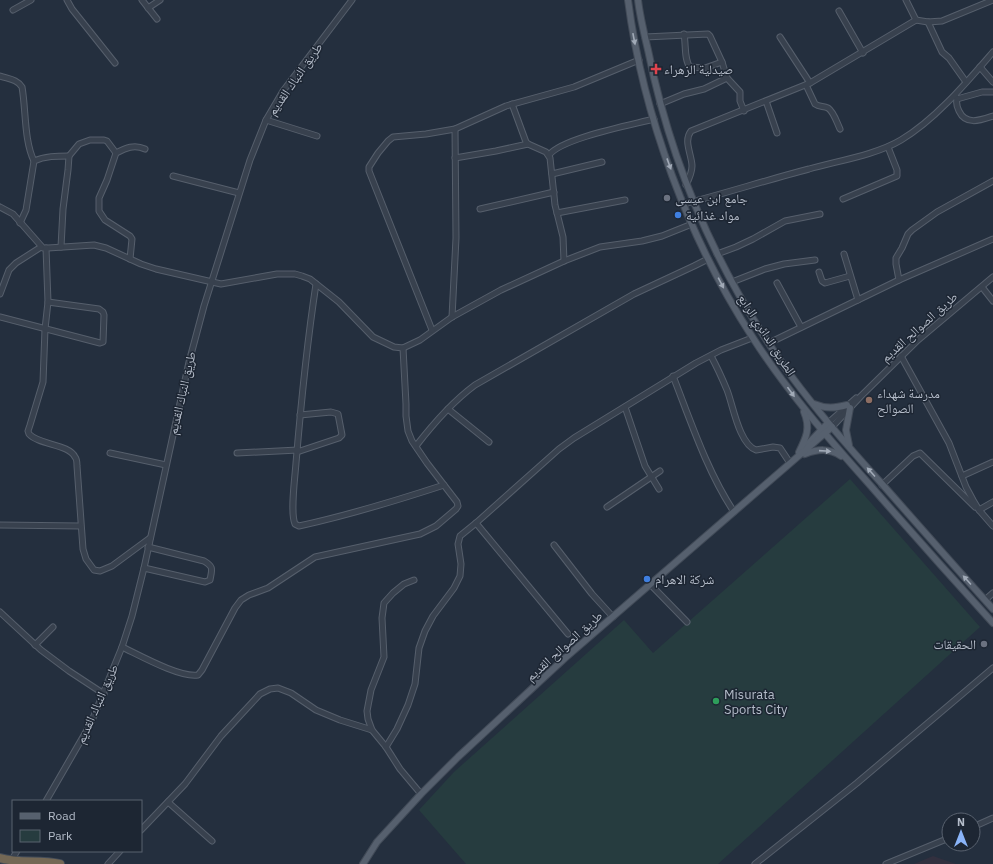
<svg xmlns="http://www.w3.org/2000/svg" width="993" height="864" viewBox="0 0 993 864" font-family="'IBM Plex Sans','Noto Naskh Arabic',sans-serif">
	<rect width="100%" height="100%" fill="#242f3e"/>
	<polygon fill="#32303f" points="933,856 956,864 914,864"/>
	<polygon fill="#263c3f" points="850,479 980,627 718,864 466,864 419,810 454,772 624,620 653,653"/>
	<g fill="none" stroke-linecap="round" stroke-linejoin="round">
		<g stroke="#565f6c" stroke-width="7">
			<g id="minor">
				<polyline points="67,0 72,9 115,63"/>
				<polyline points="142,0 157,19"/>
				<polyline points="906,0 916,20"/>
				<polyline points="148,8 160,0"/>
				<polyline points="13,10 31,0"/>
				<polyline points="839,11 863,53"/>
				<polyline points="928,22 942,52 949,58 966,82"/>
				<path d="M684,34C686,44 684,60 690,67L705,68L722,62"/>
				<polyline points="645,37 708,34 710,36 722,62 727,78"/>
				<polyline points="780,37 810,83"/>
				<polyline points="980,67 993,82"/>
				<path d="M0,76C8,79 17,79 22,87C26,109 24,141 34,161"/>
				<path d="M806,85L815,104C819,107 823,106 828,108C834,112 837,123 840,129"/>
				<polyline points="956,97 957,99 982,92 993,92"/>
				<path d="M957,99C956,103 957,107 959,111C966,126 981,120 993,116"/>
				<polyline points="766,101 777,133"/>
				<polyline points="512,104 526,142 528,144 546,152 550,158 555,205 563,237 564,261"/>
				<polyline points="660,104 684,94 704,89 727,78 740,92 740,101 744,111"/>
				<polyline points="266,120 317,136"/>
				<path d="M549,155C562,138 631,125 654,119"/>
				<polyline points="455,158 496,151 528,144"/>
				<polyline points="552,174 602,162"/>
				<polyline points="173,176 239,193"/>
				<path d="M686,185C689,179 692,173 692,166C692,155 683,141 691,131L810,83L916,20L928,22L942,21L993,0"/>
				<polyline points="843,199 897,176 897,170 888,147"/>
				<path d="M684,204C726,193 767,180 809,169C837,161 876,155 901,140C935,120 967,82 993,52"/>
				<polyline points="0,207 13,214 43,248 48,248 94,245 106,248 141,264 156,269 221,284 277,274 295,274 302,276 310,279 339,302 373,337 394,347 403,348 420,340 452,317 501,290 564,261 600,247 642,241 662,236 692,224"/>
				<polyline points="480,209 554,192"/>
				<polyline points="557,213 625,200"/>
				<path d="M20,223L26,210L34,161C45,156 57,156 69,156"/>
				<polyline points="61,247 63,209 68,170 69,156 79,144 90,140 104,140 107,141 116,153"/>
				<path d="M46,248L48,302L45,329L43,382L30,425L28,431L29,434C39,445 69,444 75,457C77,459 77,463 77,466L83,549L86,559L94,570L100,571L112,566L150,538"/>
				<polyline points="717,254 736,247 753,239 785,221 820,214"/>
				<polyline points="844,254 858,300"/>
				<path d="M130,259L132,239L130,236L105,220L99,211V198L107,180L116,153C126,148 134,144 145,149"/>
				<polyline points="819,272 822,281 825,283 850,276"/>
				<polyline points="899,280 896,264 896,258 902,248 908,234 912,230 937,212 993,181"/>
				<polyline points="732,282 765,269 784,264 815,260"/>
				<polyline points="777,283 801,327"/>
				<path d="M316,284C307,343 301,403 296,463C295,477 290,513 295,524L299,526C350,515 395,501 444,485"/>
				<polyline points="982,287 993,301"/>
				<polyline points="0,294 9,270 16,263 41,247"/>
				<polyline points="0,317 100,343 103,342 104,315 103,312 99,309 48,302"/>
				<polyline points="452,317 456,238 455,129"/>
				<polyline points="432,330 369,171 369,167 378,153 388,141 393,137 426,134 455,129 506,106 574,87 639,60"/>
				<polyline points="769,343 899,280 993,239"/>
				<path d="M711,356C717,367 722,378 727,390C733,405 739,444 756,450L773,447L780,448L790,463"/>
				<polyline points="901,356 949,443 966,487 973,500 979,510 993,526"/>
				<path d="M673,376C691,422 707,471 734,512"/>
				<polyline points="625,407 645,466 659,489"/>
				<polyline points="448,409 489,442"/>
				<polyline points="828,423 856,398"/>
				<polyline points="832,427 861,396 918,340 993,277"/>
				<path d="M416,446C433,424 452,402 475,385L634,294L694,266L708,259"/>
				<polyline points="297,452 339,438 342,435 338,414 331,412 300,415"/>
				<polyline points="110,453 166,465"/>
				<polyline points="237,453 298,450"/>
				<polyline points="962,476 993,462"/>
				<polyline points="882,485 913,456 920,453 975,507"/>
				<polyline points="607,507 660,471"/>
				<polyline points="979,510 993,502"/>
				<polyline points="476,523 568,634"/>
				<polyline points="0,525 80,526"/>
				<polyline points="554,545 592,594 613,617"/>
				<path d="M144,568L205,582L210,580C212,569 214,567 204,561L148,547"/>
				<polyline points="414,580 404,584 393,593 384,603 382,618 384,657 371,690 367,711 368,719 372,730 386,747 400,769 421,794"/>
				<polyline points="650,584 687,622"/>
				<polyline points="985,600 993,593"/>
				<polyline points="0,612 41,650 69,671 104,694"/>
				<polyline points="35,645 53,627"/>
				<path d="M122,647C139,655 180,678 198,675L202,670L235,608L241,600L249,595L268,588L315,557L420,534L436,526L456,509L458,506L457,502L427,463L412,441L408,431L406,416V404L403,348"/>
				<polyline points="386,747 397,729 408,705 415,684 419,648 425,631 433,616 454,588 460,576 461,564 458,544 460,536 476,523 559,449 574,438 696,363 721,350 752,338"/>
				<polyline points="46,801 91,723 122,647 132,616 144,568 189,362 204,306 250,160 266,120 283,91 352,0"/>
				<polyline points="168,802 212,841"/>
				<polyline points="973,827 993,818"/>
				<polyline points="141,830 185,784 221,736 260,694 270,689 278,688 291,693 316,710 340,720 372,730"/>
				<polyline points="11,861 17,851"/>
				<polyline points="108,864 120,851"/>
				<polyline points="755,864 857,783 993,668"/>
				<polyline points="886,864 949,838"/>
			</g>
		</g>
		<g stroke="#414a57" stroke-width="8">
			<g id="major">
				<path d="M628,0C643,116 689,240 753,338C787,391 828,438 870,485C911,532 952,578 993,623"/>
				<path d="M638,0C640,17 644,33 648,50C672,170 720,278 792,377C820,415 851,450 883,485C919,526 956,568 993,609"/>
				<path d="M814,404C826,409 835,408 847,405"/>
				<polyline points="849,445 846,430 850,408"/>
				<polyline points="804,448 828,423"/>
				<path d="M799,452C806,438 811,428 804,412"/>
				<path d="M805,454C818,449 829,448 841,456"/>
				<polyline points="363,864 377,842 421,794 458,757 565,658 832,427"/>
			</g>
		</g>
		<g stroke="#434c59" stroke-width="10">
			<path id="highway" d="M0,858C20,864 40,859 60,864"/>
		</g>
		<use href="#minor" stroke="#38414e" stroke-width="5"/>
		<use href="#major" stroke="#56606e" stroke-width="6"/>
		<use href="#highway" stroke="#746855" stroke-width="8"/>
	</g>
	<defs><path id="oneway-solid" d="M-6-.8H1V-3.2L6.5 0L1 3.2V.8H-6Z"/></defs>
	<g fill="#a1aab7">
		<use href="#oneway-solid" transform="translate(634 39) rotate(79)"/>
		<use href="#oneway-solid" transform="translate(669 164) rotate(70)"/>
		<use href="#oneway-solid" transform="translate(721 283) rotate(62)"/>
		<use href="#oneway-solid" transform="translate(791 392) rotate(54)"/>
		<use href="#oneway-solid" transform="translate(825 451) rotate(4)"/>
		<use href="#oneway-solid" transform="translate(871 472) rotate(-132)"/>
		<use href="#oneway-solid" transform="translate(967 580) rotate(-132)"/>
	</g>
	<path fill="#e0444e" stroke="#1d2633" stroke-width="1.5" d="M654 63h4v4h4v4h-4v4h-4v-4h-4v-4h4z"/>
	<g fill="#6b7280" stroke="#1d2633" stroke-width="1.5">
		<circle cx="667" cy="198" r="4"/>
		<circle cx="984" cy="644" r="4"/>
	</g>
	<g fill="#3f7fe0" stroke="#1d2633" stroke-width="1.5">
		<circle cx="678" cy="215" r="4"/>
		<circle cx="647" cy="579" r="4"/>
	</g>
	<circle fill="#8d6e63" stroke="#1d2633" stroke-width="1.5" cx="869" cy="400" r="4"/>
	<circle fill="#2e9e5b" stroke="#1d2633" stroke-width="1.5" cx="716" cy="701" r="4"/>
	<g text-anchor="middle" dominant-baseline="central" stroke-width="3" stroke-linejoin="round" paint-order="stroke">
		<g font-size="13" fill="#b4bcc9" stroke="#1d2633" text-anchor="start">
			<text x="664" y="69">صيدلية الزهراء</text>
			<text x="675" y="198">جامع ابن عيسى</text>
			<text x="686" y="215">مواد غذائية</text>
			<text x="877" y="393">مدرسة شهداء<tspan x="877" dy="15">الصوالح</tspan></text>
			<text x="655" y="579">شركة الاهرام</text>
			<text x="976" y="644" text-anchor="end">الحقيقات</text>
			<text x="724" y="694">Misurata<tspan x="724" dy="15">Sports City</tspan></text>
		</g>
		<g font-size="13" fill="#b4bcc9" stroke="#1d2633">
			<text transform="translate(295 79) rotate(-55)">طريق النباك القديم</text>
			<text transform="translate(919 327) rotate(-42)">طريق الصوالح القديم</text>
			<text transform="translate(767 335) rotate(57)">الطريق الدائري الرابع</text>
			<text transform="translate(182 393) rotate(-77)">طريق النباك القديم</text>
			<text transform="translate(564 646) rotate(-42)">طريق الصوالح القديم</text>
			<text transform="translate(97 704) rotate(-66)">طريق النباك القديم</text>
		</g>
	</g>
	<rect x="12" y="800" width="130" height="52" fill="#1d2633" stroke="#59626f"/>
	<rect x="20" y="813" width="20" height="6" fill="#56606e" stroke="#59626f"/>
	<text x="48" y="820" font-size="12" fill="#b4bcc9">Road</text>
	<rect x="20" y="830" width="20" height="12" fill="#263c3f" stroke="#59626f"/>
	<text x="48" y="840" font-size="12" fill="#b4bcc9">Park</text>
	<g transform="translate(961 832)"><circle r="19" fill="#1d2633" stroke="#59626f"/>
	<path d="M0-3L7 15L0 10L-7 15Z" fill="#8ab4f8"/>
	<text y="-6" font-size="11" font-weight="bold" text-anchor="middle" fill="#b4bcc9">N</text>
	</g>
</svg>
